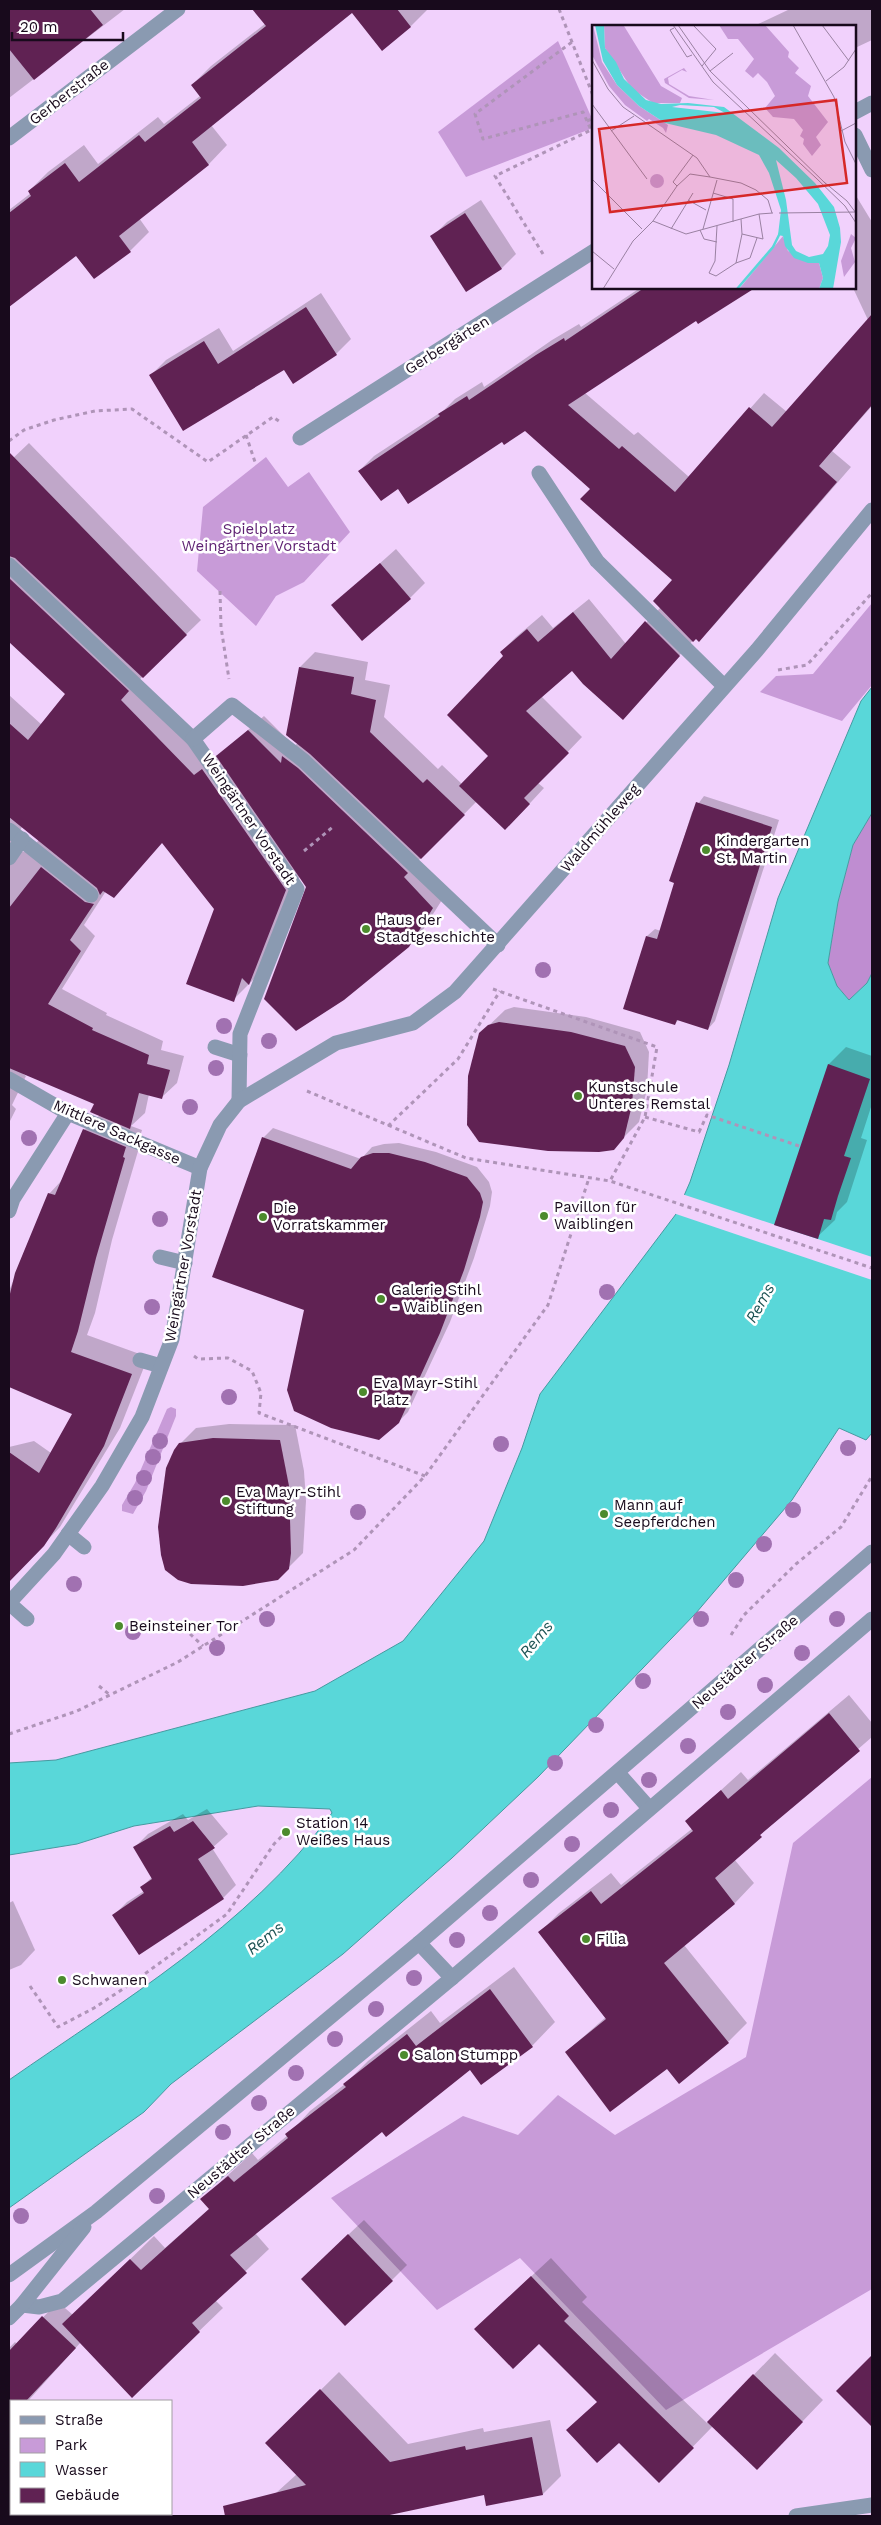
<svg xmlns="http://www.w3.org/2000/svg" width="881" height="2525" viewBox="0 0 881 2525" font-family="'Work Sans',sans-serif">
	<rect width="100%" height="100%" fill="#f1d1fc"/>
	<g fill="#c89bd8">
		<polygon points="558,41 593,121 593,128 466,177 438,132"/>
		<polygon points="266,457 288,487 309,472 350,532 304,582 276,596 256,626 197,571 203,507"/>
		<polygon points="872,603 872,685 842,721 760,692 776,676 813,674"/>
		<polygon points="171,1407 176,1409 176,1416 146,1491 133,1514 122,1511 122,1505 135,1483 167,1409"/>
		<polygon points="872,1777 872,2289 666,2410 520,2258 437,2310 331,2198 463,2116 518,2135 558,2095 615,2135 746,2057 793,1843"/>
	</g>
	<polygon fill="#bf8dd1" points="872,813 872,973 867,983 849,1000 837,986 828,963 838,902 853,845"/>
	<path fill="#59d7d9" stroke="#469aa0" d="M872,687V813L853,845L838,902L828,963L837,986L849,1000L867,983L872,973V1433L866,1440L839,1428L792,1500L696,1613L538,1777L452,1858L343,1954L171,2084L144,2112L9,2208V2080C124,2000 247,1927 332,1813L330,1809L258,1806L134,1826L77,1844L9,1855V1763L56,1760L315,1691L403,1641L484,1541L522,1448L540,1394L676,1214L690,1182L729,1065L778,898L861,701Z"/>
	<polygon fill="#f1d1fc" points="682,1194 872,1257 872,1280 673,1213"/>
	<g fill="#0003" fill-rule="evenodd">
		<polygon points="9,9 125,9 9,98"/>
		<polygon points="265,9 428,9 411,26 382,49 353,11 211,125 227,145 209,164 139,218 149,232 130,251 76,254 15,301 9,293 9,210 31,193 29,191 48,172 84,145 98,164 158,117 164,124 200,96 192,85 211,66 266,23 259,15"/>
		<polygon points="790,9 872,9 872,40 855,48 855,26 754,26"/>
		<path d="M855,194L872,222V406L832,451L851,467L714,625L699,640L696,637L623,718L572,670L541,696L582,737L538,783L544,788L520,814L477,801L418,861L447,892L423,930L408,946L308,887L300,876L264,969L233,1000L215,909L163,842L106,891L84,925L95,936L62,989L107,1013L106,1015L163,1041L161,1050L184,1056L177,1083L162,1097L149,1094L145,1113L131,1126L142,1130L139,1140L141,1141L112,1240L95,1313L87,1335L148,1357L120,1428L60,1527L9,1581V1447L34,1441L51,1453L74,1413L9,1386V1291L49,1194L63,1179L84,1130L100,1115L96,1103L22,1073L26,1076L12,1105L16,1109L9,1123V695L42,725L67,693L9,640V462L29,443L201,620L135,684L210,761L217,755L218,756L264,716L294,746L298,743L300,667L315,652L368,662L365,680L390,685L384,717L438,769L442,765L463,785L490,756L505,656L501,652L516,637L542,615L553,628L589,599L626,644L660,608L674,580L591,489L525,429L398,487L359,471L374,456L444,410L455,399L482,382L484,387L552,340L579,324L581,327L640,288H754L698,322L696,319L585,393L634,435L638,432L689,477L764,393L787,412L868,320L853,288ZM22,827L39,840L27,852L18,851L14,841Z"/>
		<polygon points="481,200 516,254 501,269 432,237 447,222"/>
		<polygon points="321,293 351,339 336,354 284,369 151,375 166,360 219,328 233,351"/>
		<polygon points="396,549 425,583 410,598 333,605"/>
		<polygon points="704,796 779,820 715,1021 708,1029 679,1019 675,1024 647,936 655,929 661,931 676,882 671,880 692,812"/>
		<polygon points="514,1007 586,1017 640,1032 649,1052 647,1089 639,1122 613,1148 469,1076 480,1034 505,1010"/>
		<polygon points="846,1047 872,1056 872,1104 861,1138 867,1140 847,1202 837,1212 835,1220 817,1237 829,1064"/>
		<polygon points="273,1128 361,1159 372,1147 384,1144 399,1143 436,1152 477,1167 489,1182 492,1192 490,1206 474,1258 450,1322 408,1412 398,1422 305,1309 263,1138"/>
		<polygon points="229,1424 295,1425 304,1471 306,1501 303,1553 288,1568 180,1444 196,1428"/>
		<polygon points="849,1695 872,1723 872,1737 780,1817 734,1859 754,1883 735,1903 684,1945 747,2023 728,2042 667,2067 566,2052 606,2017 540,1932 559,1913 611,1873 621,1885 693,1828 687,1821 741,1772 748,1780"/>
		<polygon points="207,1809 228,1834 212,1848 236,1885 223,1898 139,1954 114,1915 127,1902 144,1891 142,1887 152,1877 135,1847 148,1834 183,1814 188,1820"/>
		<polygon points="13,1901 35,1950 21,1965 9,1970 9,1903"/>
		<polygon points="514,1967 555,2022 532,2046 482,2083 470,2068 382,2130 255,2233 269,2249 215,2300 223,2308 132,2396 81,2342 28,2401 11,2401 11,2421 9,2424 9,2348 15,2342 17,2344 58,2302 73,2315 154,2236 165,2248 210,2208 202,2199 252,2153 258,2160 288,2135 310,2111 345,2084 368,2061 431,2011 440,2023"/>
		<polygon points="364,2220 407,2265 392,2280 317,2264"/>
		<polygon points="551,2258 587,2297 582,2302 707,2423 775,2353 823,2400 778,2447 713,2426 678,2462 598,2401 539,2343 495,2310"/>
		<polygon points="872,2356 872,2426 838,2391"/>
		<polygon points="339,2372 408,2444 483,2428 484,2432 550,2420 561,2476 543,2494 485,2493 380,2516 283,2516 276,2493 297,2474 267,2443"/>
	</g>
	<g fill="#602253">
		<polygon points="9,9 90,9 103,25 34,80 9,49"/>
		<polygon points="252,9 397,9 411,27 382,51 352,13 192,142 209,165 119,236 131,252 94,279 76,256 9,307 9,213 31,196 28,191 65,163 79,182 139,135 145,142 201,98 191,85 266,26"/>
		<polygon points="465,213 502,269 466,292 430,236"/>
		<polygon points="644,288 755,288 698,324 696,321 568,405 619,449 622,446 675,492 749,407 772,427 872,314 872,405 819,466 837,482 699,642 696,639 693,642 653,601 672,580 580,499 590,489 525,431 504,445 502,442 408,504 398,489 381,501 358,471 440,416 438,414 467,396 469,400 536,355 564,338 565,341"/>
		<polygon points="306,307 337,355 293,384 284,370 183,431 149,375 204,341 218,364"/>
		<polygon points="9,452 187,635 143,678 15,558 9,556"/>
		<polygon points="380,563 411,599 362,641 331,605"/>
		<polygon points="9,578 129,691 121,700 194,775 202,769 286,890 249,985 242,978 234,1002 186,984 214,909 162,843 114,898 103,891 100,895 97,888 9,817 9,723 28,740 65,694 9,642"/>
		<polygon points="573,612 611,659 645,621 680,656 623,720 583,684 572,671 526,711 569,753 524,798 530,804 505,830 459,786 488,756 447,715 503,656 500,652 527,629 538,642"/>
		<polygon points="299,667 354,677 351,694 376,700 370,732 423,783 427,779 465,815 421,859 310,754 286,735"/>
		<polygon points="248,730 281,763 282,756 298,768 408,873 404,877 433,908 409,947 344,1000 296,1031 264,999 306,887 216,756"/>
		<polygon points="696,802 772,827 708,1030 677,1020 675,1025 623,1009 646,936 657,939 674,883 669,881"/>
		<polygon points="41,867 85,902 94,904 70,940 81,951 48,1004 93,1028 92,1030 149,1055 147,1064 170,1070 162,1099 139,1093 130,1129 90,1112 94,1104 9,1068 9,908"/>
		<polygon points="499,1022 571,1032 625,1046 635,1067 632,1105 624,1138 614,1150 599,1152 548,1151 479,1142 467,1125 468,1076 479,1033 488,1025"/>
		<polygon points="828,1064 870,1079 844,1156 851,1158 838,1196 831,1220 824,1219 818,1239 774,1225"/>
		<polygon points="83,1129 126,1147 123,1157 125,1158 96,1258 78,1331 71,1352 132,1374 104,1446 56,1528 44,1546 9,1582 9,1452 39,1473 72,1414 9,1387 9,1298 15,1273 48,1193 55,1195"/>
		<polygon points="262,1137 351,1169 361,1157 373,1153 389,1153 425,1162 467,1177 480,1193 483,1202 480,1217 464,1270 440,1333 399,1423 379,1440 331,1428 294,1411 287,1390 304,1310 212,1277"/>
		<polygon points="213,1438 280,1440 289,1486 291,1553 289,1569 278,1580 243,1586 191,1584 178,1580 165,1570 161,1555 158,1527 166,1468 174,1450 179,1443"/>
		<polygon points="829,1713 860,1751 760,1835 762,1837 715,1878 735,1904 664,1963 729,2043 679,2084 667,2069 610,2112 565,2052 606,2019 538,1932 591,1891 601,1904 693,1831 685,1821 721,1790 728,1799"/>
		<polygon points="193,1821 215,1848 198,1859 224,1899 139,1955 112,1915 144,1893 140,1887 152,1879 133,1847 170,1826 174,1832"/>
		<polygon points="490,1989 533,2047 481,2085 470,2070 386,2137 382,2132 230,2255 247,2273 192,2323 200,2332 132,2398 62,2324 130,2259 141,2270 209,2209 200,2199 228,2176 234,2182 288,2138 285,2134 346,2087 343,2084 407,2034 416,2046"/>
		<polygon points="348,2234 393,2281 345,2326 301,2279"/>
		<polygon points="531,2276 569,2316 564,2321 694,2448 659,2483 619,2443 597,2463 566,2430 597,2402 539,2344 513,2369 474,2329"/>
		<polygon points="42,2316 76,2348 26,2401 11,2401 11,2417 9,2420 9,2351"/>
		<polygon points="872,2355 872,2427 836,2391"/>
		<polygon points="753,2374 803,2422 757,2470 707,2422"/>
		<polygon points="320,2389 390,2462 465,2446 466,2450 532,2437 543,2495 486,2506 484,2495 385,2516 225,2516 223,2506 306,2485 265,2443"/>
	</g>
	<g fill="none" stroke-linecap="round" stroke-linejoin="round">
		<g stroke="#af94b8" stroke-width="3" stroke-dasharray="4 4" stroke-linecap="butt">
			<polyline points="559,9 594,98"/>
			<polyline points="587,121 594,118"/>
			<polyline points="543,254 495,176 591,130 583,112 483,139 475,114 572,42"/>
			<polyline points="246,435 256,465"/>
			<polyline points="9,441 24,430 54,420 95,411 132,409 208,462 273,417 280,422"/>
			<polyline points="220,591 221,627 229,679"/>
			<polyline points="778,670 807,665 872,593"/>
			<polyline points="304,851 334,826"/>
			<polyline points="493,989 657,1047 645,1117 610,1181"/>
			<polyline points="307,1091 466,1158 610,1181 872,1268"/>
			<polyline points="645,1117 699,1132 707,1115 799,1146"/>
			<polyline points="388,1126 458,1059 500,991"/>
			<polyline points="194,1356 198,1359 228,1358 252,1371 261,1393 259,1413 425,1476"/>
			<polyline points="190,1634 203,1646"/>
			<polyline points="731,1635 744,1615 796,1564 841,1527 872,1476"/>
			<polyline points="99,1686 110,1695"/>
			<polyline points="9,1734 77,1711 178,1662 354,1550 425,1476 548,1305 589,1178"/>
			<polyline points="30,1986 58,2027 94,2008 135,1981 227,1914 274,1844 286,1832"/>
		</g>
		<g stroke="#8a9ab1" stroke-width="15">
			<polyline points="539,473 597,561 724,686"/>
			<polyline points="215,1047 240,1055"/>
			<polyline points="160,1257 185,1263"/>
			<polyline points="140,1360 161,1366"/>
			<polyline points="68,1534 84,1547"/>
			<polyline points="9,1603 27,1619"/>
		</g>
		<g stroke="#8a9ab1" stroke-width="15">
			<polyline points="855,112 872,103"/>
			<polyline points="855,135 872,170"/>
			<polyline points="9,138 178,9"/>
			<polyline points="300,438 594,251"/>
			<polyline points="9,565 193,739 297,889 240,1034 239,1101"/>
			<polyline points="193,739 232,705 304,761 498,945"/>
			<polyline points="9,830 91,895"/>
			<polyline points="9,858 22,839"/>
			<polyline points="9,1079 68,1113 200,1168"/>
			<polyline points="9,1211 13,1199 68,1113"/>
			<polyline points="9,1603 54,1554 102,1486 142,1417 172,1339 200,1168 220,1125 239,1101 336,1043 413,1023 455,992 757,650 872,510"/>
			<polyline points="618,1773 649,1808"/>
			<polyline points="419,1943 452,1978"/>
			<polyline points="22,2305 39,2307 62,2301 452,1978 872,1619"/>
			<polyline points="796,2516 872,2505"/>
		</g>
		<g stroke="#8a9ab1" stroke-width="15">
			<polyline points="9,2275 96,2212 419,1943 872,1552"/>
			<polyline points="9,2318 22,2305 84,2227"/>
		</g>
	</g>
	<g fill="#a171b1">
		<circle cx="543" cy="970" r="8"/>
		<circle cx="224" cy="1026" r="8"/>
		<circle cx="269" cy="1041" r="8"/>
		<circle cx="216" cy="1068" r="8"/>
		<circle cx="190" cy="1107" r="8"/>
		<circle cx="29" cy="1138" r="8"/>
		<circle cx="160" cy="1219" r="8"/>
		<circle cx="607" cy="1292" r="8"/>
		<circle cx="152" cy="1307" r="8"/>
		<circle cx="229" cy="1397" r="8"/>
		<circle cx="160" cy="1441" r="8"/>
		<circle cx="501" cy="1444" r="8"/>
		<circle cx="848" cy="1448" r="8"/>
		<circle cx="153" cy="1457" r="8"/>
		<circle cx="144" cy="1478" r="8"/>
		<circle cx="135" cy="1498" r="8"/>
		<circle cx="793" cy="1510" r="8"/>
		<circle cx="358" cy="1512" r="8"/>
		<circle cx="764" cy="1544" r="8"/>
		<circle cx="736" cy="1580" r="8"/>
		<circle cx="74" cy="1584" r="8"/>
		<circle cx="267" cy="1619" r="8"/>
		<circle cx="701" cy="1619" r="8"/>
		<circle cx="837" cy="1619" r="8"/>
		<circle cx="133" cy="1632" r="8"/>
		<circle cx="217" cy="1648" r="8"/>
		<circle cx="802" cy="1653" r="8"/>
		<circle cx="643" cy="1681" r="8"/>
		<circle cx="765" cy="1685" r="8"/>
		<circle cx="728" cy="1712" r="8"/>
		<circle cx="596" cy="1725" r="8"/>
		<circle cx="688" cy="1746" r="8"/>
		<circle cx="555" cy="1763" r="8"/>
		<circle cx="649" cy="1780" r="8"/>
		<circle cx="611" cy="1810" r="8"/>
		<circle cx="572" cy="1844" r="8"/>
		<circle cx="531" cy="1880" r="8"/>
		<circle cx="490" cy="1913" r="8"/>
		<circle cx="457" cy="1940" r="8"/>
		<circle cx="414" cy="1978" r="8"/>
		<circle cx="376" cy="2009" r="8"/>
		<circle cx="335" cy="2039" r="8"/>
		<circle cx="296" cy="2073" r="8"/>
		<circle cx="259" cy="2103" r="8"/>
		<circle cx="223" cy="2132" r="8"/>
		<circle cx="157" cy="2196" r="8"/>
		<circle cx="21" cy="2216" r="8"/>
	</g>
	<g fill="#4c8b2d" stroke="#fff" stroke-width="2">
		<circle cx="706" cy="850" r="5"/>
		<circle cx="366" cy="929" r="5"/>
		<circle cx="578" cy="1096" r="5"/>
		<circle cx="544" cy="1216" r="5"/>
		<circle cx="263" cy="1217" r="5"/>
		<circle cx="381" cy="1299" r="5"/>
		<circle cx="363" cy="1392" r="5"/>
		<circle cx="226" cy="1501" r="5"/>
		<circle cx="604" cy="1514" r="5"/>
		<circle cx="119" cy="1626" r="5"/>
		<circle cx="286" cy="1832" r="5"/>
		<circle cx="586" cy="1939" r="5"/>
		<circle cx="62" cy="1980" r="5"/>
		<circle cx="404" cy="2055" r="5"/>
	</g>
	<g text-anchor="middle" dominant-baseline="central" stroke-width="5" stroke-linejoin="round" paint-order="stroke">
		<g font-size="15" fill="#180a1c" stroke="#fff">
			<text transform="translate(69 92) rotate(-38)">Gerberstraße</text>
			<text transform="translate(447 345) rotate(-32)">Gerbergärten</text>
			<text transform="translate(249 819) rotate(56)">Weingärtner Vorstadt</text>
			<text transform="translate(600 828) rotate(-49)">Waldmühleweg</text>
			<text transform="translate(117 1132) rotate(24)">Mittlere Sackgasse</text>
			<text transform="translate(183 1266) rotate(-80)">Weingärtner Vorstadt</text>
			<text transform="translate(745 1662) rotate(-41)">Neustädter Straße</text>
			<text transform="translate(241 2152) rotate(-40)">Neustädter Straße</text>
		</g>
		<g font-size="15" fill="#5f2273" stroke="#fff">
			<text x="259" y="529">Spielplatz<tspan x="259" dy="17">Weingärtner Vorstadt</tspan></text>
		</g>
		<g font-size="15" fill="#180a1c" stroke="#fff" text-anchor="start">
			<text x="716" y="841">Kindergarten<tspan x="716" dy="17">St. Martin</tspan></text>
			<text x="376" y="920">Haus der<tspan x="376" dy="17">Stadtgeschichte</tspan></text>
			<text x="588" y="1087">Kunstschule<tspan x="588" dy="17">Unteres Remstal</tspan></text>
			<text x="554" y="1207">Pavillon für<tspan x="554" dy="17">Waiblingen</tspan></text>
			<text x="273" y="1208">Die<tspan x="273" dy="17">Vorratskammer</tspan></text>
			<text x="391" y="1290">Galerie Stihl<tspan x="391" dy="17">- Waiblingen</tspan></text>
			<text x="373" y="1383">Eva Mayr-Stihl<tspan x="373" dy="17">Platz</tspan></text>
			<text x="236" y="1492">Eva Mayr-Stihl<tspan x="236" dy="17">Stiftung</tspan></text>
			<text x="614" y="1505">Mann auf<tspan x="614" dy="17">Seepferdchen</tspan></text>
			<text x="129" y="1626">Beinsteiner Tor</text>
			<text x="296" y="1823">Station 14<tspan x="296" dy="17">Weißes Haus</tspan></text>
			<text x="596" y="1939">Filia</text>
			<text x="72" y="1980">Schwanen</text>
			<text x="414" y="2055">Salon Stumpp</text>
		</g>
		<g font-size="16" font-style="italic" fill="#1d5354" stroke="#fff">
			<text transform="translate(760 1303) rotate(-61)">Rems</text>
			<text transform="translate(536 1639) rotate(-50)">Rems</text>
			<text transform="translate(265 1938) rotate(-39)">Rems</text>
		</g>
	</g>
	<g transform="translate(592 25)">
		<rect width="264" height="264" fill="#f1d1fc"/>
		<path d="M1,0L10,37L25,60L47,81L76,100L74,108L71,103L57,94L55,96L33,80L17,61L0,30ZM12,0L32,1L69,61L90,73L88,78H61L40,64L13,23ZM127,0H173L197,27L196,32L207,43L203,48L219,61L216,71L236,97L224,112L229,120L220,131L211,119L212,114L208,111L211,105L202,94L181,92L173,83L183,71L175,57L166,48L161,53L153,46L162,34L146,14H136ZM92,43L95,47L90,45L76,53L77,59L97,71L122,75L97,73L73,58L72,54ZM58 156a7 7 0 1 1 14 0a7 7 0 1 1-14 0ZM259,209L264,213L259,223L263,237L252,252L249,236ZM191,211L196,226L227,238L231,253L227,264H147Z" fill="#c89bd8"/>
		<path d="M3,0H12L13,23L24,37L32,54L54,75L69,79L96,78L132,82L187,123L223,158L242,182L248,203L249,217L241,264H227L231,253L227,238H216L202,233L193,221L191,211L186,210L189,185L177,148L167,130L124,110L73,98L47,81L25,60L11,36ZM88,80L122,82L133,88L80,82ZM184,135L204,153L226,179L238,210L236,221L231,229L217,232L204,226L200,220L194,175Z" fill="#59d7d9" fill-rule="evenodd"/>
		<path fill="none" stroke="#59d7d9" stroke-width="2.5" d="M145,264L181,222L189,206"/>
		<path fill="none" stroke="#9a81a2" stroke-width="1" d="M81,0L121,57L224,153L253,181L264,198M86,0L118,46L234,159M101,0L124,24L110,41M201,0L242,72L253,117L264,139M230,0L257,36M82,3L78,5L81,10L95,32L100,30M0,35L16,64L31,82L105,133L118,152L149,158L164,165L176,175L180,188M118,46L141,28M234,56L252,42L264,24M0,79L55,154M19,106L42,91M249,106L264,98M0,154L50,204M232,157L255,176L264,188M85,161L81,157L101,130M121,168L141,174V197M96,175L114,185M187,188L264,187M61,196L94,209L167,189L181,188M125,201L123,236L117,248L124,251L144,238L150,209L149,194M79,204L101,168M111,204L125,155M108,205L112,214L125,217M150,209L171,214L167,189M0,226L22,244M144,238L158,233L165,213M0,240V257M11,264L41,216L61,196L85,161L98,149L118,152"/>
		<path fill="#d62828" fill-opacity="0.15" stroke="#d62828" stroke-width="2.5" d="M244,75L255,158L18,187L7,104Z"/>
		<rect width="264" height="264" fill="none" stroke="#180a1c" stroke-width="2.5"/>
	</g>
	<rect width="881" height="2525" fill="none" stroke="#180a1c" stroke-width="20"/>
	<rect x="10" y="2400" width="162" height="115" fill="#ffffff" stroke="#a39da4"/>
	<rect x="20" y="2416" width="25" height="8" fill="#8a9ab1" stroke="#a39da4"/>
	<text x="55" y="2425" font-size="15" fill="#180a1c">Straße</text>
	<rect x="20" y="2438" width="25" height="15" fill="#c89bd8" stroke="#a39da4"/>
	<text x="55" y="2450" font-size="15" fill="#180a1c">Park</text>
	<rect x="20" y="2462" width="25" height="15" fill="#59d7d9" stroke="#a39da4"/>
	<text x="55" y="2475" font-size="15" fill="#180a1c">Wasser</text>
	<rect x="20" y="2488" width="25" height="15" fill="#602253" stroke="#a39da4"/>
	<text x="55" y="2500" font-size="15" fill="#180a1c">Gebäude</text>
	<path d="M12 32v8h111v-8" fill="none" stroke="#180a1c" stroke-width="2.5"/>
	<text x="20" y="32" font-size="15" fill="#180a1c" stroke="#ffffff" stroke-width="4" paint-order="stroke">20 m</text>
</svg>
